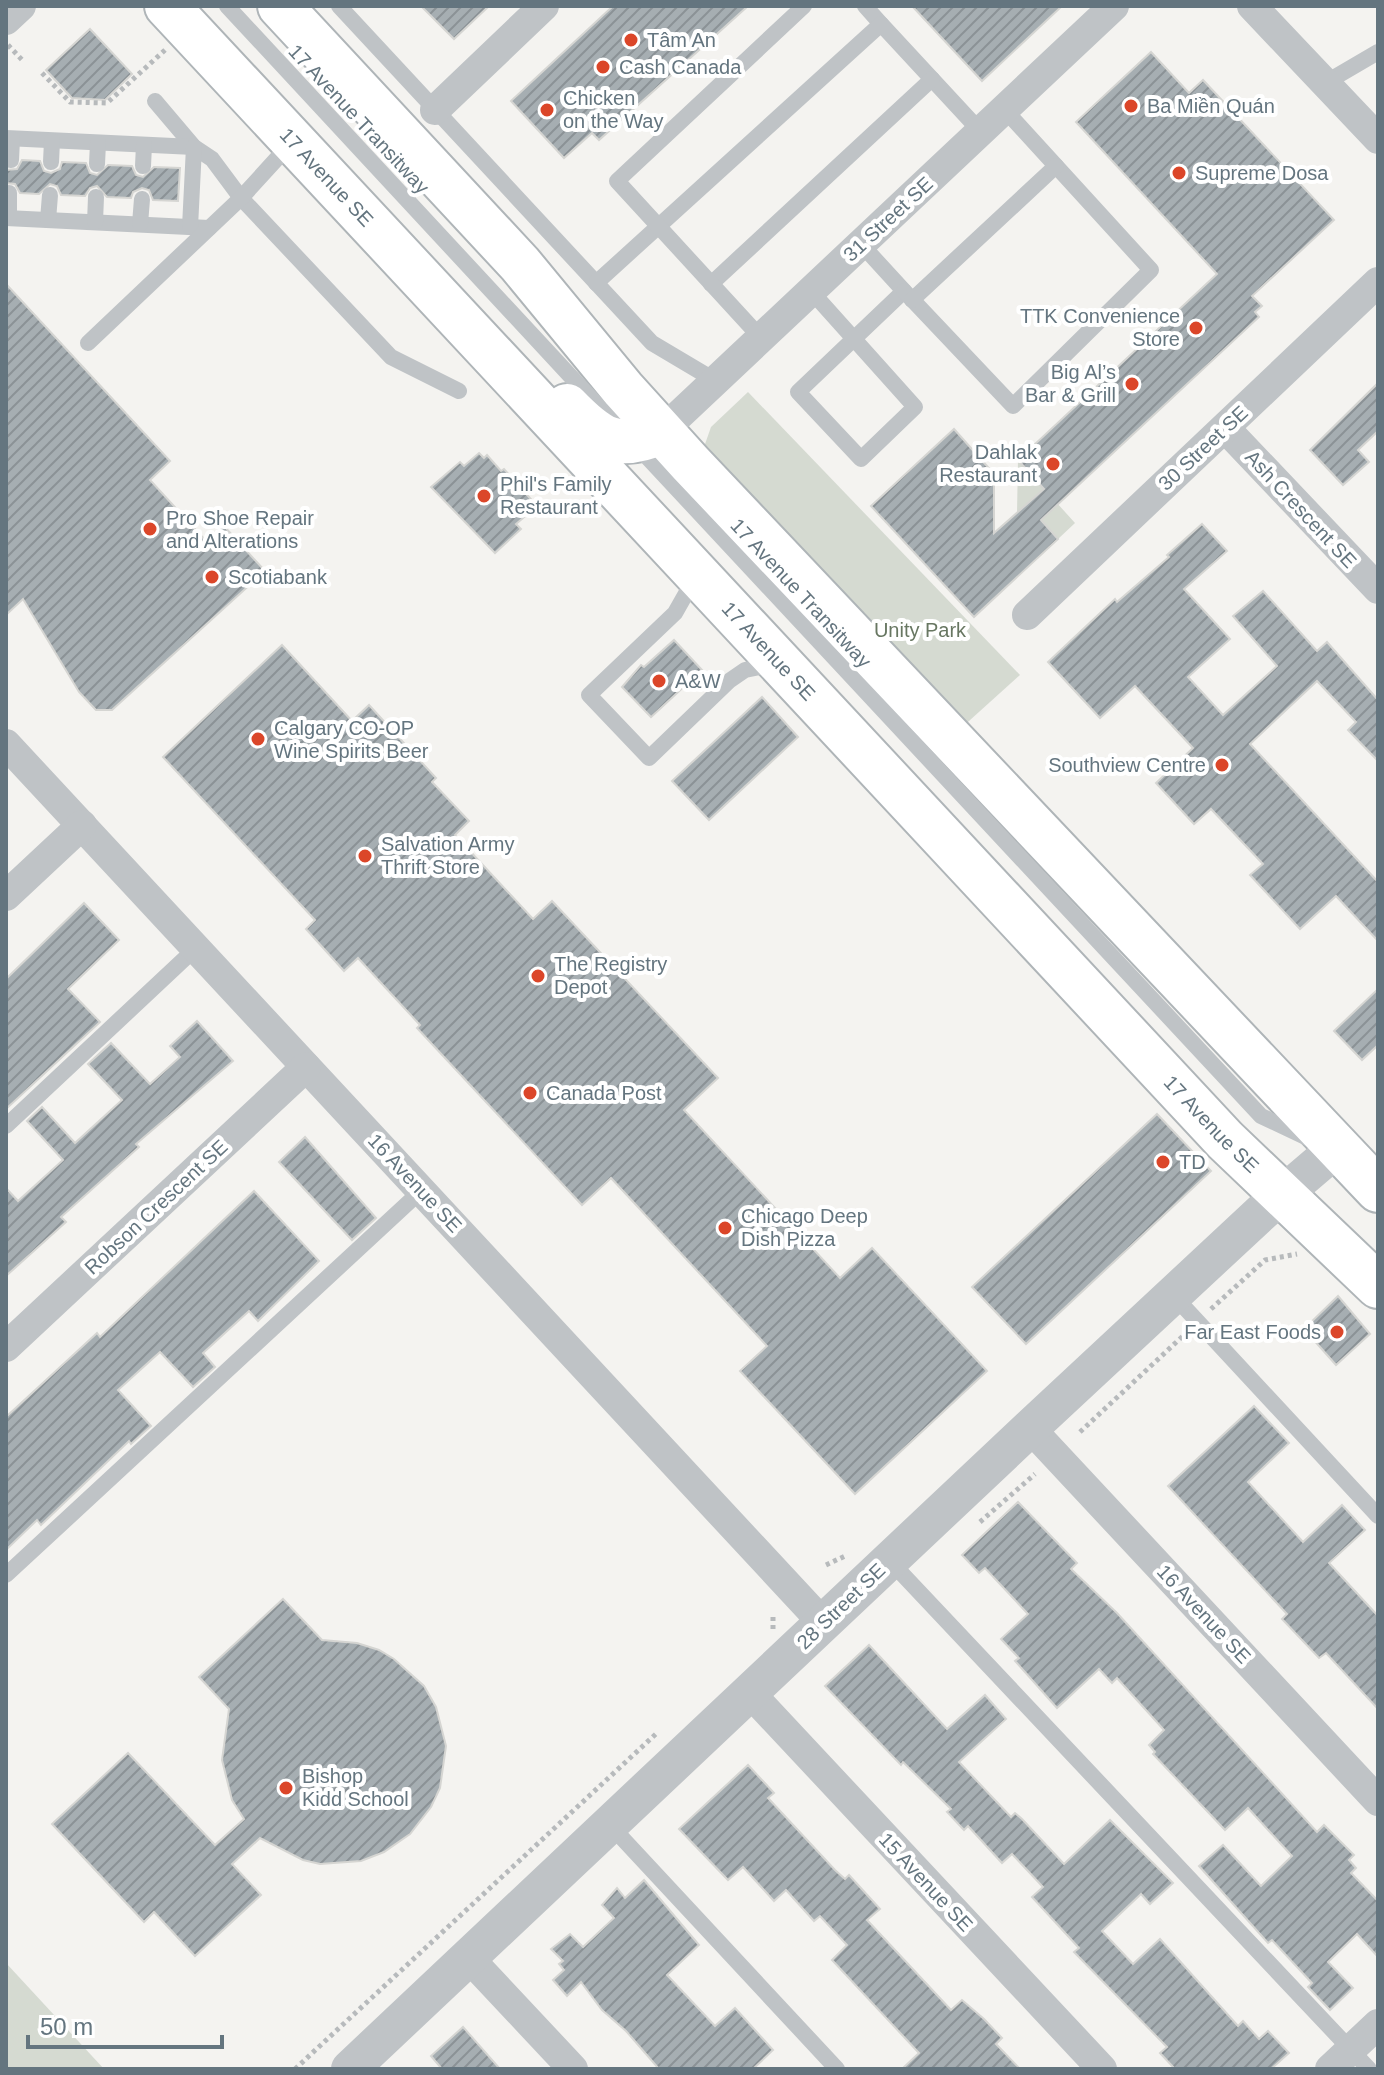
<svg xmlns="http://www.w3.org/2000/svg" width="1384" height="2075" viewBox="0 0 1384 2075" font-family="Helvetica,sans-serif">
	<defs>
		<pattern id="building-hatch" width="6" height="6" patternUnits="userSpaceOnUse" patternTransform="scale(2)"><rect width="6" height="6" fill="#a6aeb2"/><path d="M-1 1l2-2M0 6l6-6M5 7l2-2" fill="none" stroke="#8b9296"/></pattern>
	</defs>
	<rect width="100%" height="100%" fill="#f4f3f0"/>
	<g fill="#d5dad1">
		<polygon points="748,392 1020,675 959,730 704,447 711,427"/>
		<polygon points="1018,460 1075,523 1058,539 1026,505 1017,513"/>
		<polygon points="6,1963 104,2069 6,2069"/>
	</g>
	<g fill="url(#building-hatch)" stroke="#d5d5d2" stroke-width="2">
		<polygon points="421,6 489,6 454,39"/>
		<polygon points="613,6 748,6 599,140 592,133 564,158 511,101"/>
		<polygon points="912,6 1062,6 982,81"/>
		<polygon points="90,29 132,74 105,100 72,98 46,70"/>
		<polygon points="1151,52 1189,93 1203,80 1334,220 1252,296 1262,306 1255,312 1259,317 1041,520 1058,539 974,617 871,506 954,429 994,474 994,533 1044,489 1018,460 1217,274 1076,122"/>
		<polygon points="22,160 40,161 44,171 51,173 60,169 62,162 86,163 90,173 97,175 108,165 132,166 136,175 143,177 154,167 180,168 178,201 153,200 149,190 142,188 133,192 131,198 107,197 97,186 90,188 85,196 61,195 57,186 50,184 39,194 20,193 15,184 6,183 6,170 17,169"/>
		<polygon points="6,284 170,461 150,480 206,541 223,525 265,571 112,710 96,710 79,692 23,599 6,615"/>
		<polygon points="1378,383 1378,431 1358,450 1369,462 1343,485 1310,450"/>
		<polygon points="479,453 484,458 487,455 501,471 504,469 537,506 516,524 521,529 495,553 431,487 460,462 464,466"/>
		<polygon points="1202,524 1227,551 1184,589 1230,639 1188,677 1223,715 1277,666 1233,616 1263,591 1317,651 1327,642 1378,700 1378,761 1348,730 1356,722 1317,681 1250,744 1378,882 1378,941 1336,896 1300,929 1250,875 1263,864 1211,809 1194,824 1156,783 1193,748 1135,686 1100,718 1048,662 1115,599 1117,602 1169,557 1167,555"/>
		<polygon points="674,640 702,670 651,717 622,687 641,665 644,667"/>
		<polygon points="282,645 352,721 369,705 436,778 432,782 469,821 455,835 533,919 552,901 718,1078 684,1110 840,1278 872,1248 987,1371 855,1494 740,1371 767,1346 611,1178 582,1205 417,1028 420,1025 358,958 344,971 306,929 315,920 163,757"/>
		<polygon points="762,697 798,737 709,820 672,781"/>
		<polygon points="84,903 119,940 68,989 100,1022 6,1109 6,979"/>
		<polygon points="1378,989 1378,1045 1362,1060 1334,1031"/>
		<polygon points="197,1021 233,1061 136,1144 139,1147 61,1217 66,1222 6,1276 6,1188 18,1201 63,1160 27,1121 42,1107 75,1143 122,1100 88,1064 111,1043 150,1084 180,1057 170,1046"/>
		<polygon points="1157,1114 1211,1171 1026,1344 972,1287"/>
		<polygon points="305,1137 376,1218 352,1240 279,1162"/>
		<polygon points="254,1191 319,1261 258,1321 249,1311 203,1353 215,1367 193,1387 160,1352 118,1390 151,1426 131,1444 129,1441 41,1525 37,1520 6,1550 6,1417 97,1333 100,1337"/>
		<polygon points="1338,1296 1370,1334 1336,1365 1304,1329"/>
		<polygon points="1254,1406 1289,1443 1248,1482 1303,1542 1342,1505 1365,1530 1329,1563 1378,1616 1378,1709 1326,1653 1319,1658 1282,1619 1287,1614 1168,1486"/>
		<polygon points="1018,1502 1077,1563 1071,1569 1117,1613 1317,1832 1324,1825 1354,1855 1349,1860 1356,1868 1351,1873 1378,1901 1378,1957 1357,1934 1328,1962 1353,1988 1330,2010 1308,1987 1312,1983 1272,1940 1268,1943 1199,1866 1223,1845 1261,1886 1292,1856 1248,1808 1225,1830 1153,1754 1155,1752 1149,1745 1164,1730 1117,1678 1112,1683 1099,1669 1057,1708 1015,1661 1019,1658 1001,1639 1028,1614 985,1568 979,1573 962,1555"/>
		<polygon points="283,1599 322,1640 357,1643 379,1650 394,1659 424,1686 436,1707 446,1746 440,1788 431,1807 410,1834 384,1852 361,1861 320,1864 303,1860 260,1838 232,1864 261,1895 195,1956 154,1912 144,1922 52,1824 128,1753 215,1845 244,1819 232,1800 222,1760 229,1709 199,1677"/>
		<polygon points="869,1645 947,1729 985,1695 1006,1719 959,1762 1011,1817 1015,1813 1022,1819 1064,1864 1110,1820 1173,1883 1150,1904 1141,1894 1102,1931 1133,1964 1160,1939 1238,2026 1243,2021 1259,2039 1268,2031 1289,2053 1271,2069 1175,2069 1160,2053 1167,2047 1074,1952 1079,1948 1032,1897 1043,1887 1012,1854 1002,1863 968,1826 964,1830 947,1812 951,1809 903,1762 901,1765 825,1686"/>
		<polygon points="748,1765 774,1793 768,1798 835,1870 845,1879 849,1875 880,1909 867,1920 951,2010 962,2000 984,2019 1002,2038 996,2044 1020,2069 902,2069 919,2053 832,1960 847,1945 820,1916 814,1921 786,1890 774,1901 743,1867 728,1880 679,1829"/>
		<polygon points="644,1880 699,1945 667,1975 715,2026 735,2008 773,2050 753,2069 659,2069 626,2031 602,2010 581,1982 567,1996 553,1980 564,1970 559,1964 563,1961 551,1949 570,1934 583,1947 614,1918 602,1905 617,1888 625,1898"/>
		<polygon points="463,2027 500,2069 442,2069 431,2056"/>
	</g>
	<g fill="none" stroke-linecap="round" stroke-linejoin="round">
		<g stroke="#afb5b8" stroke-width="48">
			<g id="secondary">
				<path id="s1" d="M167,6L1225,1140L1378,1286"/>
				<polyline points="280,6 520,264 623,389 690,463 1378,1190"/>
				<path d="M567,406C599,439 617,452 661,432"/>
			</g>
		</g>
		<g stroke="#b7babc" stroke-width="5" stroke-dasharray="4 4" stroke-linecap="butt">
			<polyline points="8,45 24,62"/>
			<polyline points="42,73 70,102 107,103 165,50"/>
			<polyline points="1211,1309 1265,1260 1297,1254"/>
			<polyline points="1080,1432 1184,1335"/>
			<polyline points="980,1522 1035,1474"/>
			<polyline points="826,1565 845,1556"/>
			<polyline points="773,1629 773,1614"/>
			<polyline points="295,2069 658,1732"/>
		</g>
		<g stroke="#bfc3c6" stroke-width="16">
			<polyline points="227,6 613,422"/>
			<polyline points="339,6 652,343 716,381"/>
			<polyline points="865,6 881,24"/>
			<polyline points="1325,83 1378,52"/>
			<polyline points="155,101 194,147 212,159 241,198 391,357 459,391"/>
			<polyline points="6,138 194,147"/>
			<polyline points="11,160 12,139"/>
			<polyline points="51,162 52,141"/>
			<polyline points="97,164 98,143"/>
			<polyline points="143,166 144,145"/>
			<polyline points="6,218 209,228"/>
			<polyline points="9,218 9,193"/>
			<polyline points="48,220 50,195"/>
			<polyline points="95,222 96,197"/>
			<polyline points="140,224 142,199"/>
			<polyline points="190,227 194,147"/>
			<polyline points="596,283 881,24 981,132"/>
			<polyline points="711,284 932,79"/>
			<polyline points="811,291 915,407 861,459 798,392 904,291 861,244"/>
			<polyline points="904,291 1013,406 1151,270 1004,109"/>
			<polyline points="912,300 1056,166"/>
			<polyline points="762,339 617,181 804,6"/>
			<polyline points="88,343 241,198 292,142"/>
			<polyline points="635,444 1261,1116 1314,1141"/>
			<polyline points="696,576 675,613 589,695 649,758 729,681 745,670 774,664"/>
			<polyline points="6,1126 196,948"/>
			<polyline points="1173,1295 1378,1516"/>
			<polyline points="890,1561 1369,2069"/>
			<polyline points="6,1575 422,1190"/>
			<polyline points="610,1825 837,2069"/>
		</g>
		<g stroke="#bfc3c6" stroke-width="30">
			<polyline points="1252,6 1378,139"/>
			<polyline points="6,20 21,6"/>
			<polyline points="435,110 544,6"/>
			<polyline points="1225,428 1378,589"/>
			<polyline points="661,432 1114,6"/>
			<polyline points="1027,615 1378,282"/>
			<polyline points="6,744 823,1623"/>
			<polyline points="6,896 82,825"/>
			<polyline points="6,1347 306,1067"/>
			<polyline points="1030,1428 1378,1801"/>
			<polyline points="750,1693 1102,2069"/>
			<polyline points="468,1957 573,2069"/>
			<polyline points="1330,2069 1378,2024"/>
		</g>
		<polyline stroke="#bfc3c6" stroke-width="38" points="350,2069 1030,1428 1262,1212 1337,1148"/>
		<use href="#secondary" stroke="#fff" stroke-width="44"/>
	</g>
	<g fill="#db4629" stroke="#fff" stroke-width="3">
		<circle cx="631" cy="40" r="8"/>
		<circle cx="603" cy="67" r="8"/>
		<circle cx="1131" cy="106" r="8"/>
		<circle cx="547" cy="110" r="8"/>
		<circle cx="1179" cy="173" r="8"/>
		<circle cx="1196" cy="328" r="8"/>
		<circle cx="1132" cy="384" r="8"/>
		<circle cx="1053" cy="464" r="8"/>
		<circle cx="484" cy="496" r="8"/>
		<circle cx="150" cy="529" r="8"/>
		<circle cx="212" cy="577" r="8"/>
		<circle cx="659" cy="681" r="8"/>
		<circle cx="258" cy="739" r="8"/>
		<circle cx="1222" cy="765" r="8"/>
		<circle cx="365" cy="856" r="8"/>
		<circle cx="538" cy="976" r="8"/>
		<circle cx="530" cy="1093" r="8"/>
		<circle cx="1163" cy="1162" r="8"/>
		<circle cx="725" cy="1228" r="8"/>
		<circle cx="1337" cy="1332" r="8"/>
		<circle cx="286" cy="1788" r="8"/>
	</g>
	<g text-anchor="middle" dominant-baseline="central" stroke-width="8" stroke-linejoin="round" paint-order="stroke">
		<g font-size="20" fill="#64757f" stroke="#fff" text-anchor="start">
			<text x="647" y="40">Tâm An</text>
			<text x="619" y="67">Cash Canada</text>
			<text x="563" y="98">Chicken<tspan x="563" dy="23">on the Way</tspan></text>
			<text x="1147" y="106">Ba Miền Quán</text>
			<text x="1195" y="173">Supreme Dosa</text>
			<text x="1180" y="316" text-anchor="end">TTK Convenience<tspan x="1180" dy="23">Store</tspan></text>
			<text x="1116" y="372" text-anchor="end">Big Al’s<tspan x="1116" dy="23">Bar &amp; Grill</tspan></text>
			<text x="1037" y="452" text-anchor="end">Dahlak<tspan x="1037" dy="23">Restaurant</tspan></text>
			<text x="500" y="484">Phil's Family<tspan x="500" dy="23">Restaurant</tspan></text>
			<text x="166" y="518">Pro Shoe Repair<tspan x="166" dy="23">and Alterations</tspan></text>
			<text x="228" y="577">Scotiabank</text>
			<text x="675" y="681">A&amp;W</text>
			<text x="274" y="728">Calgary CO-OP<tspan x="274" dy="23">Wine Spirits Beer</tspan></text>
			<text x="1206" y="765" text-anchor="end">Southview Centre</text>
			<text x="381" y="844">Salvation Army<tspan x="381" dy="23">Thrift Store</tspan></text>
			<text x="554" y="964">The Registry<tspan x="554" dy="23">Depot</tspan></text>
			<text x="546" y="1093">Canada Post</text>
			<text x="1179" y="1162">TD</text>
			<text x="741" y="1216">Chicago Deep<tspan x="741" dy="23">Dish Pizza</tspan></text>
			<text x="1321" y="1332" text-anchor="end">Far East Foods</text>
			<text x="302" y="1776">Bishop<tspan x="302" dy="23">Kidd School</tspan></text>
		</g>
		<g font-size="20" fill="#64757f" stroke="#fff">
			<text transform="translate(359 119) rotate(47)">17 Avenue Transitway</text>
			<text stroke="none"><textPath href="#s1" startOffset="234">17 Avenue SE</textPath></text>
			<text transform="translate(888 219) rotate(-43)">31 Street SE</text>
			<text transform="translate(1203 448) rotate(-43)">30 Street SE</text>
			<text transform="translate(1301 509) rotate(47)">Ash Crescent SE</text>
			<text transform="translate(801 593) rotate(47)">17 Avenue Transitway</text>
			<text stroke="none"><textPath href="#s1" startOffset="882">17 Avenue SE</textPath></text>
			<text stroke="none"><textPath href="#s1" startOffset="1530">17 Avenue SE</textPath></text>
			<text transform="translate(415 1183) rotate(47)">16 Avenue SE</text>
			<text transform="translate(156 1207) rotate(-43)">Robson Crescent SE</text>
			<text transform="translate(841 1606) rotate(-44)">28 Street SE</text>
			<text transform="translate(1204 1614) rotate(47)">16 Avenue SE</text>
			<text transform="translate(926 1882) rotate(47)">15 Avenue SE</text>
		</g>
		<g font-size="20" fill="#687762" stroke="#fff">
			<text x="920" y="630">Unity Park</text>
		</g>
	</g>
	<rect width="1384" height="2075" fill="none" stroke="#64757f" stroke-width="16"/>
	<path d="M28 2035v12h194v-12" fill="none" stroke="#64757f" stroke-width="4"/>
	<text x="40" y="2035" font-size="24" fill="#64757f" stroke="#ffffff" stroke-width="6" paint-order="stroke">50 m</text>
</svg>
